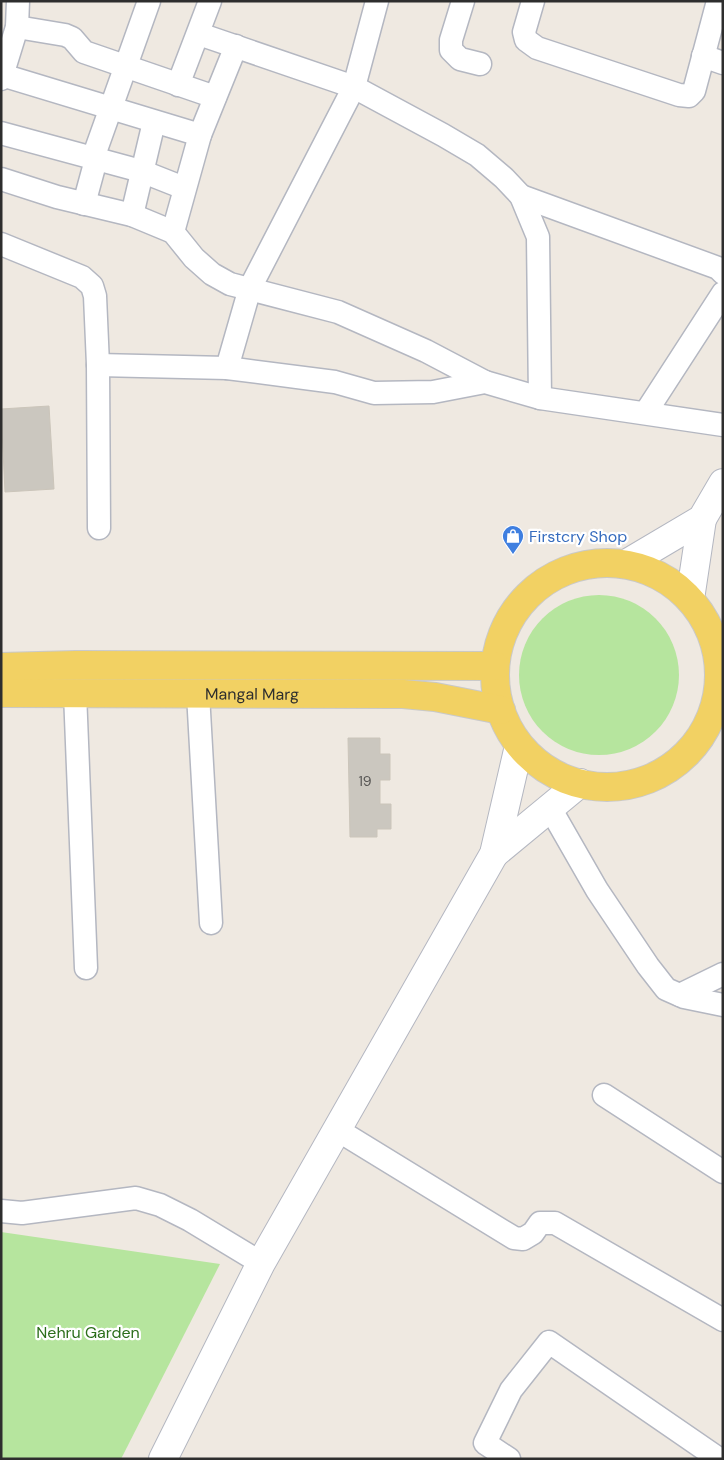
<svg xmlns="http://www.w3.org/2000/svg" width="724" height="1460" viewBox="0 0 724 1460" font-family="'DM Sans',sans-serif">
	<rect width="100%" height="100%" fill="#efe9e1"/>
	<g fill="#b6e59e">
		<circle cx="599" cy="675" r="80"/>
		<polygon points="1,1232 220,1264 121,1459 1,1459"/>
	</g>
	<g fill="#cbc7bf" stroke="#cbc5ba">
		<polygon points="49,406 54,489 5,492 1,409"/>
		<polygon points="348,738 380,738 380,754 390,754 390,780 380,780 380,804 391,804 391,829 377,829 377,837 350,837"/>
	</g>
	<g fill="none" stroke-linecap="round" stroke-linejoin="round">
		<g stroke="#b4b7c1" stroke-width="25">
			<g id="minor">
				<polyline points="463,1 451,40 451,50 460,59 480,64"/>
				<polyline points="533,1 524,32 526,40 537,48 679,95 689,96 694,91 718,1"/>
				<polyline points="17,27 65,35 72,38 84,52 215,97"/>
				<polyline points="199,34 354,87 443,135 477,155 504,178 521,196 538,237 540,398"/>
				<polyline points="703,56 723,63"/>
				<polyline points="2,75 200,135"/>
				<polyline points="1,79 17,27 18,1"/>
				<polyline points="178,85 210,1"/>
				<polyline points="1,133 141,171 184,188"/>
				<polyline points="1,179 57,197 132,215 173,232 194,258 212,274 230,284 338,312 426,351 485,382"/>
				<polyline points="521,196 718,268 723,273"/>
				<polyline points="84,204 94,167 93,158 149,1"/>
				<polyline points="132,215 154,122"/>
				<polyline points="173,232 200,135 236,46"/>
				<polyline points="1,244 82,277 92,286 95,296 98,365 99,528"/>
				<polyline points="98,365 227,368 335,382 374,393 433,392 485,382 540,398 723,425"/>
				<polyline points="227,368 250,288 354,87 377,1"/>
				<polyline points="646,412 723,293"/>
				<polyline points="75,693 86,968"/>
				<polyline points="198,694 211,923"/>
				<polyline points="550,808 597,890 648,966 666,989 684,997 723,1005"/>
				<polyline points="680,995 723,974"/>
				<polyline points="604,1095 723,1172"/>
				<polyline points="336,1129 514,1238 523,1239 533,1233 540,1223 555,1223 723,1320"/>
				<polyline points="1,1211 22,1213 136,1198 160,1205 190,1220 261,1263"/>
				<polyline points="509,1459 485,1443 511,1390 549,1342 719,1459"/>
			</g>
		</g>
		<g stroke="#b4b7c1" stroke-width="30">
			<g id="tertiary">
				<polyline points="494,854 580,783"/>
				<polyline points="163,1459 261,1263 494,854 519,746"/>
			</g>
		</g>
		<g stroke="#b4b7c1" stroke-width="30">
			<g id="secondary">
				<polyline points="626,564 702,519 723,483"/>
				<polyline points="690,599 702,519"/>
			</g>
		</g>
		<g stroke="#c9c9c9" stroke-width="30">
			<g id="primary">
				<circle cx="607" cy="675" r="112"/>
				<polyline points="1,667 76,665 495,666"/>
				<path id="s1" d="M1,693L403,694L435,697L501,710"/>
			</g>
		</g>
		<use href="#minor" stroke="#fff" stroke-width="22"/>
		<use href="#tertiary" stroke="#fff" stroke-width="28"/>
		<use href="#secondary" stroke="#fff" stroke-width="28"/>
		<use href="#primary" stroke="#f2d163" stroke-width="28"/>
	</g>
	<defs>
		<g id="shop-pin" transform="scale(1.125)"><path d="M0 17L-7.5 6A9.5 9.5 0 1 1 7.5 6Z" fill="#3f7fe0" stroke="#fff"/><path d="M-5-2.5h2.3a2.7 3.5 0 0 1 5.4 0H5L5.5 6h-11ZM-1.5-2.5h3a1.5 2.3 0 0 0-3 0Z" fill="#fff"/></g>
	</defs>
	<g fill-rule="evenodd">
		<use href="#shop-pin" x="513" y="536"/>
	</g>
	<g text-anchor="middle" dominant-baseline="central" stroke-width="4.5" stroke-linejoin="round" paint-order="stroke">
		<g font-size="14" fill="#555452">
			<text x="365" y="781">19</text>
		</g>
		<g font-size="16" fill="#366cbe" stroke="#fff" text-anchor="start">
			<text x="529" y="536">Firstcry Shop</text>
		</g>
		<g font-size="16" fill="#2e2e2e" stroke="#fff">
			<text stroke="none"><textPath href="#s1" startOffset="251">Mangal Marg</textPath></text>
		</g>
		<g font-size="16" fill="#2c6e1b" stroke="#fff">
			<text x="88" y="1332">Nehru Garden</text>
		</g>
	</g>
	<rect width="724" height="1460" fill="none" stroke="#2e2e2e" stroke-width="5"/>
</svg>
